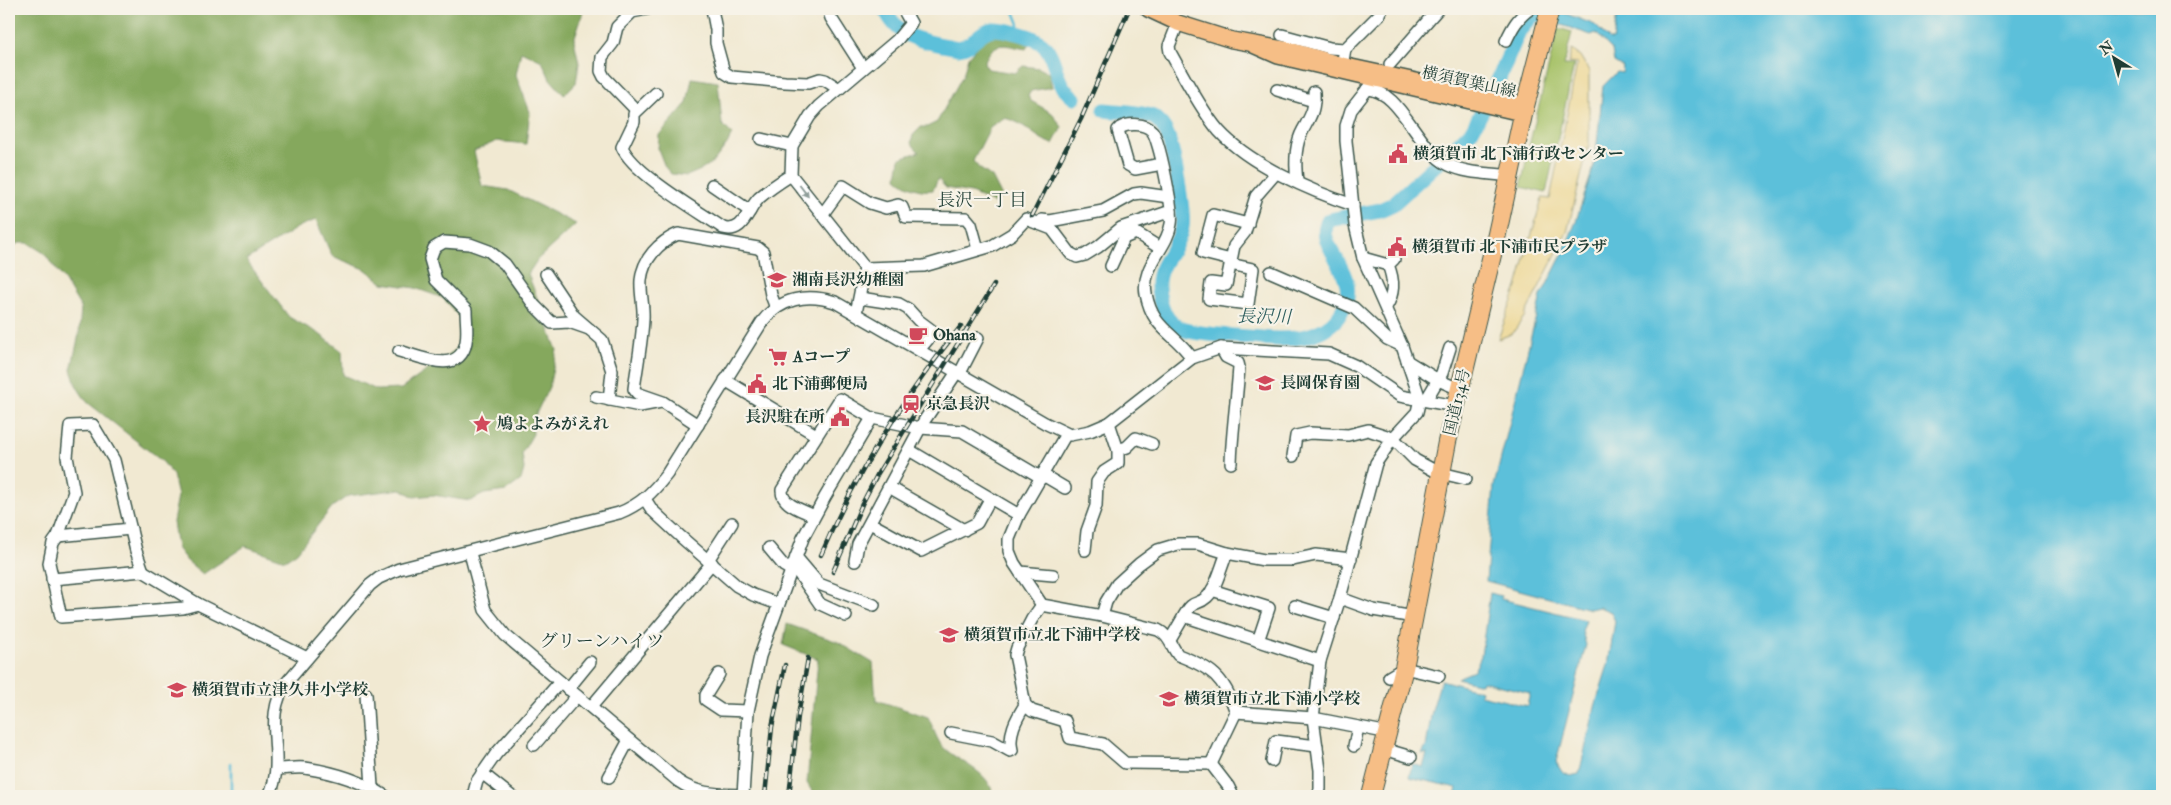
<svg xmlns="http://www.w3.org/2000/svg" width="2171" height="805" viewBox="0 0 2171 805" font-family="'IM FELL Double Pica','Noto Serif JP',serif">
	<rect width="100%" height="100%" fill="#f7f3e8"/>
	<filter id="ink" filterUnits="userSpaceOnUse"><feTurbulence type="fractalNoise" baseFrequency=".02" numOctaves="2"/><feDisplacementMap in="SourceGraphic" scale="10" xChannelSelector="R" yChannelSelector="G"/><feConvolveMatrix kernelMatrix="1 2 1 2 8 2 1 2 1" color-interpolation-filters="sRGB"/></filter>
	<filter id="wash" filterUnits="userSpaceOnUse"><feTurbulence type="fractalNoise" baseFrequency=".0096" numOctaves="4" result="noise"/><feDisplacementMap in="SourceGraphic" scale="20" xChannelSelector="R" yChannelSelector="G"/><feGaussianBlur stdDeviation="1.12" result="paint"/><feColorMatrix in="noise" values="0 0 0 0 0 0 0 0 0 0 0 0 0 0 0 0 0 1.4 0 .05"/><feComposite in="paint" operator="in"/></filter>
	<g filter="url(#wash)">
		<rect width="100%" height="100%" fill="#f1e9d2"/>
		<polygon fill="#a7c269" stroke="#63804e" points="1558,28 1572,32 1564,65 1574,65 1546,193 1521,187 1529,146"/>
		<g fill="#85a85d" stroke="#527248" fill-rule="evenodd">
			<path d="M9,9H578L583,12L574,40L579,63L576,83L564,95L550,79L542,61L521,51L516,75L530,112L526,144L497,141L474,151L482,186L508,190L576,224L538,259L528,274L557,350L549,387L532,422L533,434L522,453L524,469L521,480L506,491L484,494L470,501L433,495L414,497L401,489L348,496L332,507L297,552L285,560L245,546L203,574L187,561L177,548L173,522L178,496L173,475L163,462L87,402L77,387L71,370L79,334L81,308L65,281L44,253L28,243H18L9,252ZM316,220L332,256L365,269L383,283L415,288L443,298L462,320L461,346L401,389L377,390L343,375L342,351L318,333L289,317L246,260L300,226Z"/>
			<path d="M992,34L1004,35L1029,44L1026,49C1004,45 994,39 984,63L988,69L1015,73L1023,66L1039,68L1049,73L1052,87L1031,91L1028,96L1031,101L1052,113L1062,127L1053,144C1033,138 1026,122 1004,118L991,126L973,161L979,168L992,177L1002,197L994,203L971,193L946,188L938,179L933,190C920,192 907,187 897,178L900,158L919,152L911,143L913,135L921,127H927L937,122L963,75L968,57L982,41Z"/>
			<polygon points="692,78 718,82 722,124 732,134 727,144 714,161 703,169 687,176 671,174 665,167 658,149 659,135 687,103"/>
			<path d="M787,624L838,642L873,663L876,700L928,717C933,726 937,742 944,748C960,763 991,772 993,796H815L807,783L818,659L783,645Z"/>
		</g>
		<polygon fill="#eeda9e" stroke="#868c69" points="1572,50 1580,56 1589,71 1589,144 1567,232 1524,317 1512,334 1498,339 1517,287 1542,198 1550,199 1577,64 1568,63"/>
		<polygon fill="#5cc0da" stroke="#3e7e87" points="1618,9 2162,9 2162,796 1455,796 1457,788 1409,777 1412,764 1423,767 1427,754 1422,754 1426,747 1432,710 1441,680 1478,690 1481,691 1480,695 1527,706 1530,693 1482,681 1481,684 1457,678 1474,671 1481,656 1490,593 1501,596 1501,599 1586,620 1582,631 1586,645 1556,762 1562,772 1570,776 1579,774 1596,703 1608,665 1615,621 1611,612 1599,607 1590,609 1486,581 1494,486 1541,296 1562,255 1575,224 1595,163 1603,86 1617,72 1622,73 1623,67 1614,62 1612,50 1596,33 1591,35 1556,23 1559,11 1595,25 1610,40 1613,40"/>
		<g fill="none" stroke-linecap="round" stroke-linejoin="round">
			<g stroke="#5cc0da" stroke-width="2.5">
				<polyline points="1013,9 1019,24 1020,34"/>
				<polyline points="231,763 231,790 235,796"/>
			</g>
			<g stroke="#5cc0da" stroke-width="15">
				<path d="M885,9C900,42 926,41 958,48C973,47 979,30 994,29C1003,29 1012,32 1021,34C1067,46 1044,76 1074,98"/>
				<path d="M1104,110C1119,112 1139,111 1153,117C1159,121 1164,127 1167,134C1173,148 1185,214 1182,227C1175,260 1149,263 1161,304C1164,314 1169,323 1179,328C1192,335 1243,336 1261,338C1287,341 1321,339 1338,317C1370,275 1310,246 1329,220L1380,210L1393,204L1456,146L1472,130L1494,90L1519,31L1533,15L1546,14L1558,17"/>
			</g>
		</g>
	</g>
	<g filter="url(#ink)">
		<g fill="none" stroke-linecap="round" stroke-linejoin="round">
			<g stroke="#3e574c" stroke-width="14">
				<g id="minor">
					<polyline points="712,9 716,30 716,43 724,72 732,77 785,82 808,83 820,79 825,80 839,89"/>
					<polyline points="828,9 831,18 863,68"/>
					<path d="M1178,23L1169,46L1170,52C1182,74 1203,113 1219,131C1249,164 1310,191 1353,205"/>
					<polyline points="1282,35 1330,48 1345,49"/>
					<path d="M1506,41C1512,28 1518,17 1530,9"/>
					<polyline points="1390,64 1438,9"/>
					<polyline points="1341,72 1345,49 1380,14 1382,9"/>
					<path d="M1367,89C1401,90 1416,149 1449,165C1467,174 1489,173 1509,176"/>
					<polyline points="1277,90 1314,101"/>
					<path d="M656,93L634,114V122L622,147C634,174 697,210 723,228C744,234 747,210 759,198C769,189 780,182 791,175"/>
					<polyline points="636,110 604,77 601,71 602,57 613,43 617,27 632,12 647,9"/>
					<polyline points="761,139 792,146"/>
					<path d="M1162,164L1135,169L1128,165L1118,130L1120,128C1128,123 1145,123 1152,131C1159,138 1174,212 1171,224C1167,249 1141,266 1146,294C1153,330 1174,332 1192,358"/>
					<path d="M1297,181C1295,165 1295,144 1303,130C1311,115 1315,110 1314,92"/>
					<polyline points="712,185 750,211"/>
					<polyline points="822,215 843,186 870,203 886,208 898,205 902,207 906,217 966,218 971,224 978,249"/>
					<polyline points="1039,224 1042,220 1050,221 1103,211 1134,194 1141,193 1169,197"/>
					<polyline points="1363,258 1388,265"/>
					<polyline points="1231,260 1203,253 1213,215 1248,224"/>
					<polyline points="1230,264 1253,269 1248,304 1209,299 1211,283 1226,285 1234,246 1245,232 1256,196 1276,173"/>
					<polyline points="1111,266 1124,238 1136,233 1160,248"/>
					<polyline points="865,268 924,266 992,246 1012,234 1026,219 1052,229 1071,254 1077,257 1085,255 1098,247 1121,228 1171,211"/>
					<polyline points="1271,272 1354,308 1387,339 1402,346"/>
					<polyline points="546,274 574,316 602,340 612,371 609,400"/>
					<polyline points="860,298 899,304 908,309 918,320 934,332 919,350"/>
					<path d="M1386,307C1395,293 1394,279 1388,265L1394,259"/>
					<polyline points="856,313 865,268 791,175 792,146 810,116 819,106 897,40 911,23 903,9"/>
					<path d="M1221,348L1226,357L1238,363L1239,367C1237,399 1232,431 1231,463"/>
					<path d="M399,351C421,357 460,376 466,342C468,332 466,321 466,310L436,280L430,259L434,248L444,242L470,244L489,251L505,264L534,305L552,323L569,322L589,329"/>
					<polyline points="1407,361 1438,380 1459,389"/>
					<polyline points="960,373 978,338"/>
					<polyline points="725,380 816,435"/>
					<polyline points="596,397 640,406 661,402"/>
					<polyline points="1426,400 1442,373 1450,348"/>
					<path d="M698,425L663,402L637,393L634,389C637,366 642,342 643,319C644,306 640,293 641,280C643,259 659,242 678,234L758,248L763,252L771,295L776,308"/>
					<path d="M1066,434L1019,515L1009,539V551L1014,563L1042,605L1102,616L1158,630C1169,635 1171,646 1178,655C1212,668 1224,677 1236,712L1211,764"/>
					<polyline points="909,450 1019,515"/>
					<polyline points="1118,450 1127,447 1136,438 1152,444"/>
					<polyline points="1293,456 1296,436 1310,433 1348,435 1368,430 1393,438 1415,460 1437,472 1466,479"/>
					<polyline points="1043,475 1065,488"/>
					<polyline points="889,487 964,530"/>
					<polyline points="645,499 652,510 681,537 737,586 753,595 778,604"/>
					<path d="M814,516C803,510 781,505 782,490L840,399L872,418L920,428L962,431L1042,478"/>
					<polyline points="870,523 921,551 977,523 990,499"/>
					<polyline points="58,536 131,529"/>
					<polyline points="769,548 784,566 791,570"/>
					<polyline points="1085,550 1087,531 1096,506 1097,482 1104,472 1118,463 1118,450 1109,423"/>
					<path d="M470,553L485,610L505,635L678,781C698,795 719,794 743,795"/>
					<polyline points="796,557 819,584 874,605"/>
					<polyline points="708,560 732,523"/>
					<polyline points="855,561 858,544 924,421 957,372"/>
					<polyline points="793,565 820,604 846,616"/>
					<polyline points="143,571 136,551 114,460 93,425 70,426 67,457 74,492 58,536 53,543 49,563 61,617 183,608 198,604"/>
					<polyline points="1020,572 1053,575"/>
					<polyline points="52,579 143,571 198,604 307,658"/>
					<polyline points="1212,590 1269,608 1258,641"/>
					<polyline points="1340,598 1373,610 1414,617"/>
					<polyline points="1042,605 1032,619 1017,648 1015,655 1020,679 1025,705 1032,711 1065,721 1070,738 1103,744 1125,763 1211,764"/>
					<polyline points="1295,606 1334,618"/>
					<polyline points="1102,616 1106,602 1117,584 1139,564 1158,550 1178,544 1198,544 1227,553 1264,560 1293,560 1316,555 1351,559"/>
					<path d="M1184,616C1194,598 1196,607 1207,597C1216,589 1222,564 1227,553"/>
					<polyline points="1170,640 1184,616 1320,661"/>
					<polyline points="719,674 706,695 706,700 721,710 748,711"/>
					<polyline points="1389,677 1404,668 1439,676"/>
					<polyline points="568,689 590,662"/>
					<polyline points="366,694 372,787"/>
					<polyline points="591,707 712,563"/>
					<polyline points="1236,712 1313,718 1389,733"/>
					<path d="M951,733L992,741L1010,751L1012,750C1008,734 1016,719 1025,705"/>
					<polyline points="534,745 577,696"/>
					<polyline points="1354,746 1358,727"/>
					<polyline points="1384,749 1411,757"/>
					<polyline points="1272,761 1276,741 1317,746"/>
					<polyline points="1211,764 1228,786 1233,796"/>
					<path d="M277,769C286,769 296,767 305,768C332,772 362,781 385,796"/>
					<polyline points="482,773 511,796"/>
					<polyline points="609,777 629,740"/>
					<path d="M269,796C288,756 260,721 287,682L370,585L379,578L399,569L619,513C640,505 653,492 667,474L762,322C780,298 807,293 835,302L1045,423L1070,435L1090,431L1109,423L1192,358L1221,348L1329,354L1356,366L1400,396L1455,406"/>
					<polyline points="473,796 477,781 496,754 560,682"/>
					<polyline points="743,796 748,711 760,656 803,538 825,497 872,418"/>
					<polyline points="1318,796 1320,789 1320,770 1313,718 1320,661 1340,598 1376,463 1393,438 1417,412 1420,399 1402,346 1363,258 1355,225 1346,141 1346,126 1351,110 1369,87"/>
				</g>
			</g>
			<g stroke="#3e574c" stroke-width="18">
				<polyline id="major" points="1148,9 1178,23 1232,40 1289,50 1342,65 1504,100 1519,104 1524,110 1517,112 1278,56 1253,45"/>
			</g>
			<g stroke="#3e574c" stroke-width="20">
				<polyline id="highway" points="1371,796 1404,668 1447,442 1497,234 1524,110 1550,9"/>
			</g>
			<use href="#minor" stroke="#fff" stroke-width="11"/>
			<use href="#major" stroke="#f6be86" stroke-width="15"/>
			<use href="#highway" stroke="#f6be86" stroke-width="18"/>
			<g stroke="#1f3d34" stroke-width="4.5">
				<g id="rail">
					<polyline points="1032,216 1081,119 1129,9"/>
					<path d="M821,555C856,472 905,396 961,326"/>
					<polyline points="833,572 862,504 878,473 994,285"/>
					<polyline points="765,796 772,727 785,665"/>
					<polyline points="789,796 798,716 808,658"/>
				</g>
			</g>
			<use href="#rail" stroke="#f7f3e8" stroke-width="2.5" stroke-dasharray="8" stroke-linecap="butt"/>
		</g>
		<defs><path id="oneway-solid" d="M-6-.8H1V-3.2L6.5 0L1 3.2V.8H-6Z" transform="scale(1.25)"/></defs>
		<use fill="#8f9e9a" href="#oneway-solid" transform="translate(804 191) rotate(53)"/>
	</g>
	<defs>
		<g id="civic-bare" transform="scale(1.5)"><path d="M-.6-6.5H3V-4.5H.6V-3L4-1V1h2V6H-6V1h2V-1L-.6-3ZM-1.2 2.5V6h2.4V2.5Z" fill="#d1495b" stroke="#f7f3e8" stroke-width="2.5" paint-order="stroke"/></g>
		<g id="school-bare" transform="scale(1.5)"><path d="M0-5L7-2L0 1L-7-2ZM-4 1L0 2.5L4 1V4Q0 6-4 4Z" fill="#d1495b" stroke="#f7f3e8" stroke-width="2.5" paint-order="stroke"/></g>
		<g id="cafe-bare" transform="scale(1.5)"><path d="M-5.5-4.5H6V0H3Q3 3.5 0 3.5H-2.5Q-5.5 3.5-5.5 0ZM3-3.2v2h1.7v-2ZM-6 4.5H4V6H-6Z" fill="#d1495b" stroke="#f7f3e8" stroke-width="2.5" paint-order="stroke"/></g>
		<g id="supermarket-bare" transform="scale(1.5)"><path d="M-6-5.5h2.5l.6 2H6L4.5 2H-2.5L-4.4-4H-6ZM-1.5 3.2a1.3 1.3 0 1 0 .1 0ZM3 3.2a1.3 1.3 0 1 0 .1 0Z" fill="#d1495b" stroke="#f7f3e8" stroke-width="2.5" paint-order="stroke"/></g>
		<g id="station-bare" transform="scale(1.5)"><path d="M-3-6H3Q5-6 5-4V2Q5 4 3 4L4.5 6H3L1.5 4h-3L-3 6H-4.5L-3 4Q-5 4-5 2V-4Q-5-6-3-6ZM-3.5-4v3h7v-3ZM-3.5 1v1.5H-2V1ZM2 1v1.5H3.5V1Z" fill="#d1495b" stroke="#f7f3e8" stroke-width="2.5" paint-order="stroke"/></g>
		<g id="sight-bare" transform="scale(1.5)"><path d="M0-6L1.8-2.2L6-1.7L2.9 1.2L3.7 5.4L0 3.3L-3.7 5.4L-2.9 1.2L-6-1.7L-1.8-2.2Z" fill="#d1495b" stroke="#f7f3e8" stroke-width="2.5" paint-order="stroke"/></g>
	</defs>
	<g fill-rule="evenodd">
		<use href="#civic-bare" x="1398" y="154"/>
		<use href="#civic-bare" x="1397" y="247"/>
		<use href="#school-bare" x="777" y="280"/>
		<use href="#cafe-bare" x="918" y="335"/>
		<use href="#supermarket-bare" x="778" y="357"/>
		<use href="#school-bare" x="1265" y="383"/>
		<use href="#civic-bare" x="757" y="384"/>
		<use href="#station-bare" x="911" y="404"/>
		<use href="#civic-bare" x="840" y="417"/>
		<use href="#sight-bare" x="482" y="424"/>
		<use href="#school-bare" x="949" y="635"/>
		<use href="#school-bare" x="177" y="690"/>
		<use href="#school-bare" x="1169" y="699"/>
	</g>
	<g text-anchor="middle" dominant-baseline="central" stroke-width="4.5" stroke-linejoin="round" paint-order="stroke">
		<g font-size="16" fill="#1f3d34" stroke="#f7f3e8">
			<text transform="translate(1469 82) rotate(12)">横須賀葉山線</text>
			<text transform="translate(1457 402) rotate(-77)">国道134号</text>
		</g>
		<g font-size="16" font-weight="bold" fill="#1f3d34" stroke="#f7f3e8" text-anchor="start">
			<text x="1413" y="154">横須賀市 北下浦行政センター</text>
			<text x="1412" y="247">横須賀市 北下浦市民プラザ</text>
			<text x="792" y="280">湘南長沢幼稚園</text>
			<text x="933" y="335">Ohana</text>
			<text x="793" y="357">Aコープ</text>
			<text x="1280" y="383">長岡保育園</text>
			<text x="772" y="384">北下浦郵便局</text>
			<text x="926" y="404">京急長沢</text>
			<text x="825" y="417" text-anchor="end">長沢駐在所</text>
			<text x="497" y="424">鳩よよみがえれ</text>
			<text x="964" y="635">横須賀市立北下浦中学校</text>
			<text x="192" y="690">横須賀市立津久井小学校</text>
			<text x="1184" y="699">横須賀市立北下浦小学校</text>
		</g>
		<g font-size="18" fill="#1f3d34" stroke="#f7f3e8">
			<text x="982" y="200">長沢一丁目</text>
			<text x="602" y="641">グリーンハイツ</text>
		</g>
		<g font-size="18" font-style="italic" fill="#2e5e5e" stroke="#f7f3e8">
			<text transform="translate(1264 317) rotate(1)">長沢川</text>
		</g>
	</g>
	<rect width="2171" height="805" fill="none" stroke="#f7f3e8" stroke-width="30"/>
	<g transform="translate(2114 58) rotate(323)" stroke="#f7f3e8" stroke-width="4" paint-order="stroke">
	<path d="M0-4L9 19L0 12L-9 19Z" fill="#1f3d34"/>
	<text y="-8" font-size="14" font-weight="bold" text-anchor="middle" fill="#1f3d34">N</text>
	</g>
</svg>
